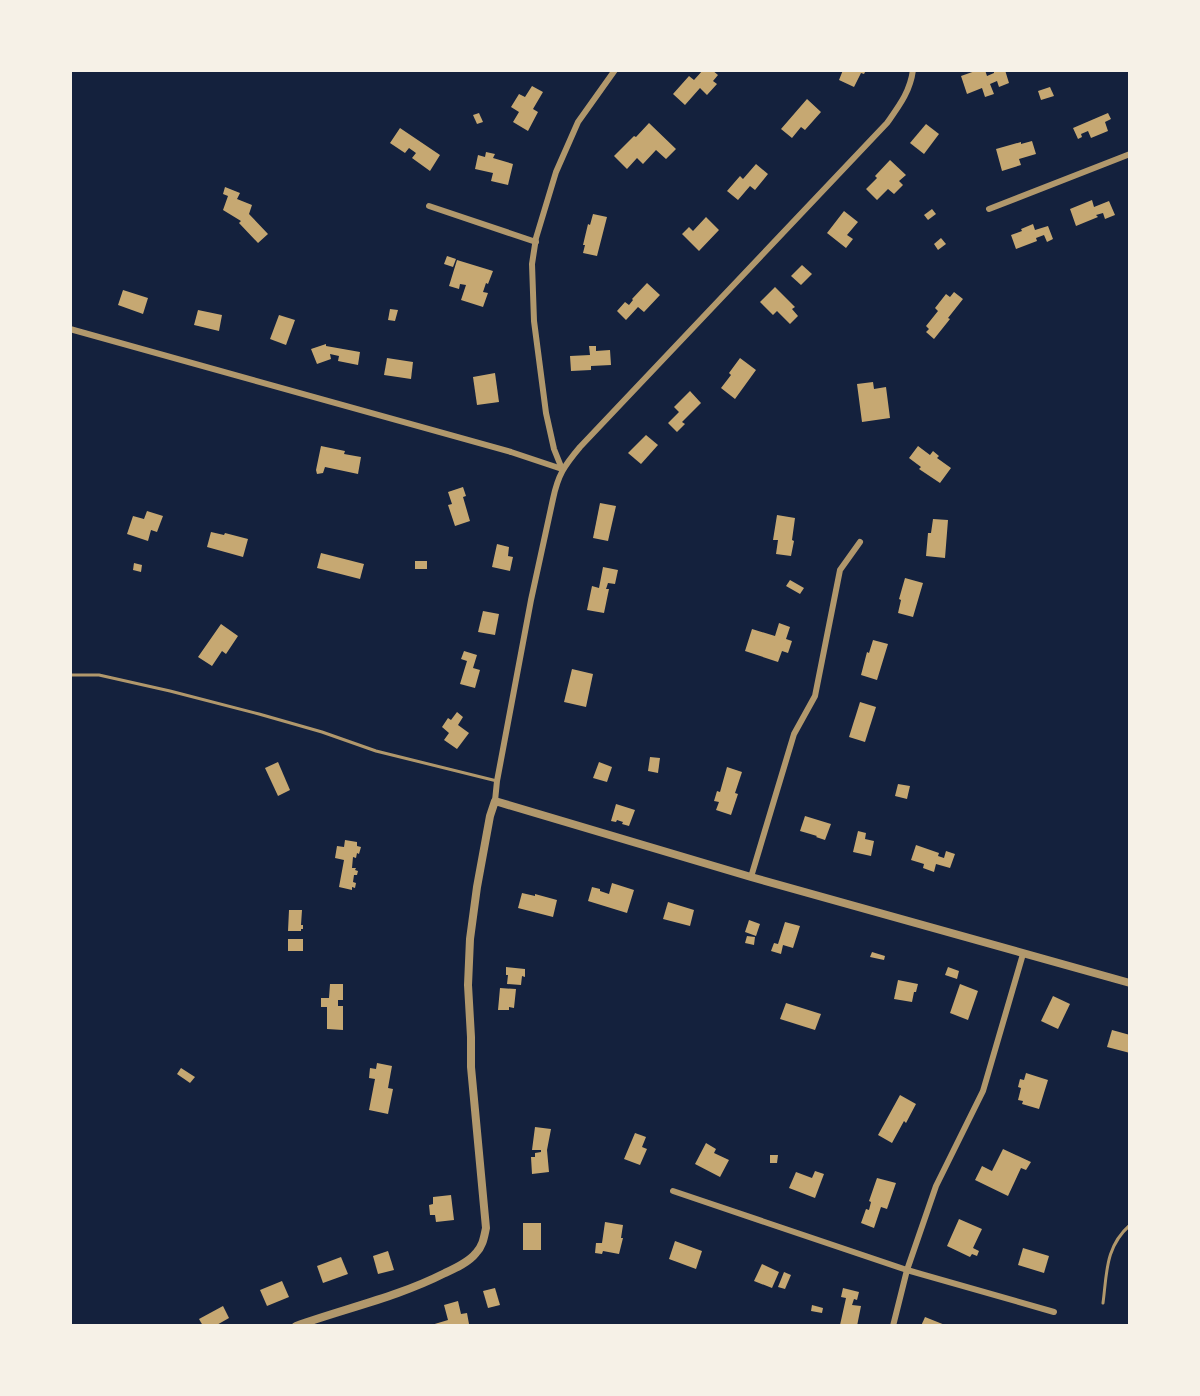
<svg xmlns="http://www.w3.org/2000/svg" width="1200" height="1396" viewBox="0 0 1200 1396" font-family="Helvetica,sans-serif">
	<rect width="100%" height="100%" fill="#14213d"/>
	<g fill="#c6a872">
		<polygon points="703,70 712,70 718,75 713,81 717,84 707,95 700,88 685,105 673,94 689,76 694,80"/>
		<polygon points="843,70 866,70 864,74 861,73 854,87 839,80"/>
		<polygon points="978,70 985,70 987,76 994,73 994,71 995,70 1005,70 1009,83 999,87 997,81 990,84 994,94 985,97 982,88 967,94 961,76"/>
		<polygon points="532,86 543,92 533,109 538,112 528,131 513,122 519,112 511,107 519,94 525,97"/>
		<polygon points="1050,87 1054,96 1041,100 1038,91"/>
		<polygon points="807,99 821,112 805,130 801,127 792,138 781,129"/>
		<polygon points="479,113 483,122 477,124 473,115"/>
		<polygon points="1108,113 1111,119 1105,122 1108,131 1091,138 1088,131 1081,134 1082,137 1078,139 1073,128"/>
		<polygon points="649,123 676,149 666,159 656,150 643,164 637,158 627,169 614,156 634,136 636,137"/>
		<polygon points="926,124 939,134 924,154 910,143"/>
		<polygon points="400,128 440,155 430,171 412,158 416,153 409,148 405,153 390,143"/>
		<polygon points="1032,141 1036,154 1019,159 1021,165 1002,171 996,149 1021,142 1021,144"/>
		<polygon points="486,152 495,154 493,158 513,164 508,185 491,181 493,173 475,169 478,155 485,157"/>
		<polygon points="890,160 906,175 899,181 903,185 894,194 888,189 877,200 866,189 877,178 875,176"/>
		<polygon points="756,164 768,174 755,190 750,186 738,200 727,191 740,176 743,179"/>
		<polygon points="225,187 240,193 237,199 252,205 249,214 268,234 258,243 239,223 241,221 223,210 228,196 223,194"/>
		<polygon points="1092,200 1094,207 1109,201 1115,215 1105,219 1103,213 1096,215 1098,217 1076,226 1070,209"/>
		<polygon points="932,209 936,214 928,220 924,215"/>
		<polygon points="844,211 858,222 847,235 853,239 846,248 827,233"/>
		<polygon points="593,214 607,217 597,256 583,253 585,245 583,245 588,224 590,225"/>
		<polygon points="706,217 719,230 699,251 682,234 689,227 693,231"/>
		<polygon points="1033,224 1035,230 1048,226 1053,239 1047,242 1044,235 1036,238 1037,241 1016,249 1011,235 1022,231 1021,229"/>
		<polygon points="941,238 946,244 938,250 934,244"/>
		<polygon points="447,256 456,259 453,267 444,264"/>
		<polygon points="457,260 493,271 488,284 486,283 483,292 488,293 483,307 461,300 466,285 460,284 459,289 449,286"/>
		<polygon points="802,265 812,274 801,285 791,276"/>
		<polygon points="647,283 660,295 644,312 638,307 626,320 617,311 625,302 629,305 633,300 632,299"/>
		<polygon points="775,287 795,307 792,309 798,316 790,324 777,311 773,315 760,302"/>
		<polygon points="123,290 148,298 143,314 118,305"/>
		<polygon points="954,292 963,299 948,318 950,319 934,339 926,332 929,329 926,326 938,311 935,308 946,294 950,297"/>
		<polygon points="390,309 398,310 395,321 388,320"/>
		<polygon points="198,310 222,315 219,331 194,325"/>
		<polygon points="279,315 295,320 286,345 270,339"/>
		<polygon points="326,344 326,346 360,352 358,365 338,361 339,356 330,354 331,359 317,364 311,349"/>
		<polygon points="589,346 596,346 596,351 610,350 611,365 591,366 591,370 571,371 570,356 590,355"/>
		<polygon points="387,358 413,362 411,379 384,375"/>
		<polygon points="740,358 756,370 735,399 721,388 731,375 729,373"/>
		<polygon points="495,373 499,402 477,405 473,377"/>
		<polygon points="873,382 874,389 886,387 890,418 862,422 857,384"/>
		<polygon points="690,391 701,403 682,422 685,424 677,432 668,423 679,412 674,407"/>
		<polygon points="646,435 658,445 641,464 628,453"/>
		<polygon points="321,446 345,451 344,454 361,457 358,474 325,467 323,473 317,474 316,470"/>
		<polygon points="918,446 930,455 933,451 939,456 937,458 951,468 940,483 919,469 921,467 909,458"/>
		<polygon points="463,487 466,496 463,497 470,521 455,526 448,505 452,504 448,492"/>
		<polygon points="600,503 616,506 608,541 593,538"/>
		<polygon points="147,511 163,516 157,532 151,530 148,541 127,534 133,516 144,519"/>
		<polygon points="777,515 795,518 792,540 794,541 791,556 776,554 778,540 773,540"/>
		<polygon points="933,519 948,520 945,558 926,556 928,533 931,533"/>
		<polygon points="211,532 224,535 225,533 248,539 243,557 207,547"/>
		<polygon points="497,544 509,547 508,556 513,557 510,571 492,567"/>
		<polygon points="321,553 364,564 360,579 317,568"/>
		<rect x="415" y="561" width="12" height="8"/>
		<polygon points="134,563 142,565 141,572 133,570"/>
		<polygon points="603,567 618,570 615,584 608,583 606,589 609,589 604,613 587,610 592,586 599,588"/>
		<polygon points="905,578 923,583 913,617 898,613 901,600 899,599"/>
		<polygon points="790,580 804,588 800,594 786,586"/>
		<polygon points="483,611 499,614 495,635 478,632"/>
		<polygon points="779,623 790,627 786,639 792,641 788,653 782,651 778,662 745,651 752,629 775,636"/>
		<polygon points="221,624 238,636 226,654 222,651 212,666 198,657"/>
		<polygon points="873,640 888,644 877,680 861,675 867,652 869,653"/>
		<polygon points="464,651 477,655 473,668 480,670 475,688 460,684 467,661 461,659"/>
		<polygon points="572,669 593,674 586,707 564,702"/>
		<polygon points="860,702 876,707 865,742 849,737"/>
		<polygon points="457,712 463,717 458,725 469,733 457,749 444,740 449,733 442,727 448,718 451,720"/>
		<polygon points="650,757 660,758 658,773 648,771"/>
		<polygon points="278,762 290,790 278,796 265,768"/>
		<polygon points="599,762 612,767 607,782 593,778"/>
		<polygon points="727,767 742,772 735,793 738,794 731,815 716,810 719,802 714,801 717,791 720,792"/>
		<polygon points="898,784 910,786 907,799 895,796"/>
		<polygon points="616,804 635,810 629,826 622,824 623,822 617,820 616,822 611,821"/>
		<polygon points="805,816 831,824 825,840 816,837 817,836 800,831"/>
		<polygon points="858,831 866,833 865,839 874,841 871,856 853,852"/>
		<polygon points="345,840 357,842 357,846 361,847 359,854 357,853 356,858 353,857 352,868 356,868 355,870 358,871 357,875 354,875 353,882 356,883 355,888 352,887 352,890 339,887 344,860 335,858 337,846 344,847"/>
		<polygon points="916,845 939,853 938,856 944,858 946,851 955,854 950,868 936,864 934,872 923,868 924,864 911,860"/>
		<polygon points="612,883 634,890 627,913 588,901 592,887 600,889 600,891 609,894"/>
		<polygon points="522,893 535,896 535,894 557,900 553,917 518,908"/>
		<polygon points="668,902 694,910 690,926 663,919"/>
		<polygon points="289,910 302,910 301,925 303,925 303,929 301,929 301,931 288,931"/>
		<polygon points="749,920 760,924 756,936 745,932"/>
		<polygon points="785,922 800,926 793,948 783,945 781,954 771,951 774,943 778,944"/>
		<polygon points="747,936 755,937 754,945 745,943"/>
		<rect x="288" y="939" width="15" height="12"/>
		<polygon points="872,952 885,956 884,960 870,957"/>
		<polygon points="506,967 525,969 525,977 522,976 521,985 507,984 508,975 506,975"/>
		<polygon points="948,967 959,971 957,979 945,975"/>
		<polygon points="898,980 918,984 916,992 914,992 912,1002 894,999"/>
		<polygon points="330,984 343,984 343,1000 338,1000 338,1006 343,1006 343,1030 327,1029 327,1007 321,1007 321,998 329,998"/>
		<polygon points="960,984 978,991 968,1020 950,1013"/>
		<polygon points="500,988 516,989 514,1008 509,1007 509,1010 498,1010"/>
		<polygon points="1053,996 1070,1004 1058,1029 1041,1021"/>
		<polygon points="786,1003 821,1014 815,1030 780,1019"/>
		<polygon points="1112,1030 1130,1035 1130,1053 1107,1047"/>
		<polygon points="377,1063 392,1066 388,1088 393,1089 388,1114 369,1110 375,1079 369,1078 370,1068 376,1069"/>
		<polygon points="181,1068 195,1077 190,1083 177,1074"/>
		<polygon points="1026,1073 1048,1080 1039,1109 1022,1104 1023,1101 1018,1100 1021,1088 1018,1087 1020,1079 1024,1080"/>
		<polygon points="900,1095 916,1104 906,1123 904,1121 892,1143 878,1135"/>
		<polygon points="535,1127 551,1129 547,1150 549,1172 532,1174 531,1157 535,1157 535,1153 541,1152 541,1150 532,1150"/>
		<polygon points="635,1133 646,1137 642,1147 647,1149 640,1165 624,1159"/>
		<polygon points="706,1143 716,1149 714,1153 729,1160 720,1177 695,1164"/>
		<polygon points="1003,1149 1031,1162 1026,1170 1021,1168 1008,1196 975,1180 982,1166 992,1171"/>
		<polygon points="770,1155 778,1155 777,1163 770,1163"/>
		<polygon points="815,1171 824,1174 815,1198 789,1188 796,1172 812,1178"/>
		<polygon points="877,1178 896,1183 887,1209 881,1207 874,1228 861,1223 866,1209 869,1210 871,1202 869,1201"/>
		<polygon points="451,1195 454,1220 436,1222 435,1215 430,1215 429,1205 433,1204 433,1197"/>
		<polygon points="959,1219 982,1229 973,1248 979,1251 977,1256 972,1254 970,1257 947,1246"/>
		<polygon points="605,1222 623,1225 621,1238 623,1238 619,1254 603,1251 602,1254 595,1253 596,1243 602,1243"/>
		<rect x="523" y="1223" width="18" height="27"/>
		<polygon points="675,1241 702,1251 696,1269 669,1259"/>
		<polygon points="1023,1248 1049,1256 1044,1273 1018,1265"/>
		<polygon points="388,1251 394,1270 378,1274 373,1256"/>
		<polygon points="341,1257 348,1274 323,1283 317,1266"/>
		<polygon points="762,1264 779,1272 772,1288 754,1281"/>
		<polygon points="784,1272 791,1275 785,1289 778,1287"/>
		<polygon points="282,1281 289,1297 267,1306 260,1290"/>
		<polygon points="495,1288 500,1305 488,1308 483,1291"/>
		<polygon points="843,1288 859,1292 857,1300 854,1299 852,1305 861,1306 857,1326 840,1325 846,1298 841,1297"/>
		<polygon points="458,1301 461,1314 467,1313 469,1324 461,1326 428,1326 448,1320 444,1305"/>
		<polygon points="812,1305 823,1308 822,1313 811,1311"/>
		<polygon points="223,1306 229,1318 215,1326 203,1326 199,1319"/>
		<polygon points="925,1317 945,1325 945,1326 921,1326"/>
	</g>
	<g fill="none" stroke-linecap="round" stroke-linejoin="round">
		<g stroke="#b1986c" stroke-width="3">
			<polyline points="70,675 99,675 170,691 259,714 322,732 376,751 497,781"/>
			<path d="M1103,1303C1107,1273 1105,1247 1130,1225"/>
		</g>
		<g stroke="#b1986c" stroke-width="6">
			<polyline points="429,206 536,242"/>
			<polyline points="989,209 1130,154"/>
			<polyline points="70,329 511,452 562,469"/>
			<polyline points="562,469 554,449 546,413 534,321 532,264 536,238 556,172 578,122 615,70"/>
			<path d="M495,801L497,781L531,600L553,499C558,475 564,466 580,447L887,123C899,106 910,92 913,70"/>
			<polyline points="751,877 794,734 815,696 840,570 860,542"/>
			<polyline points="673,1191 907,1270 1054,1312"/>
			<polyline points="893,1326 907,1270 936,1186 983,1091 1023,954"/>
		</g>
		<path stroke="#b1986c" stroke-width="8" d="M296,1326C346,1308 398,1297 445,1273C456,1268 469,1262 476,1253C483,1246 484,1237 486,1228L471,1067V1037L468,985L470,939L477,887L490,816L495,801L751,877L1130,983"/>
	</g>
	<rect width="1200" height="1396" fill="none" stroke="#f6f1e7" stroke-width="144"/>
</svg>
